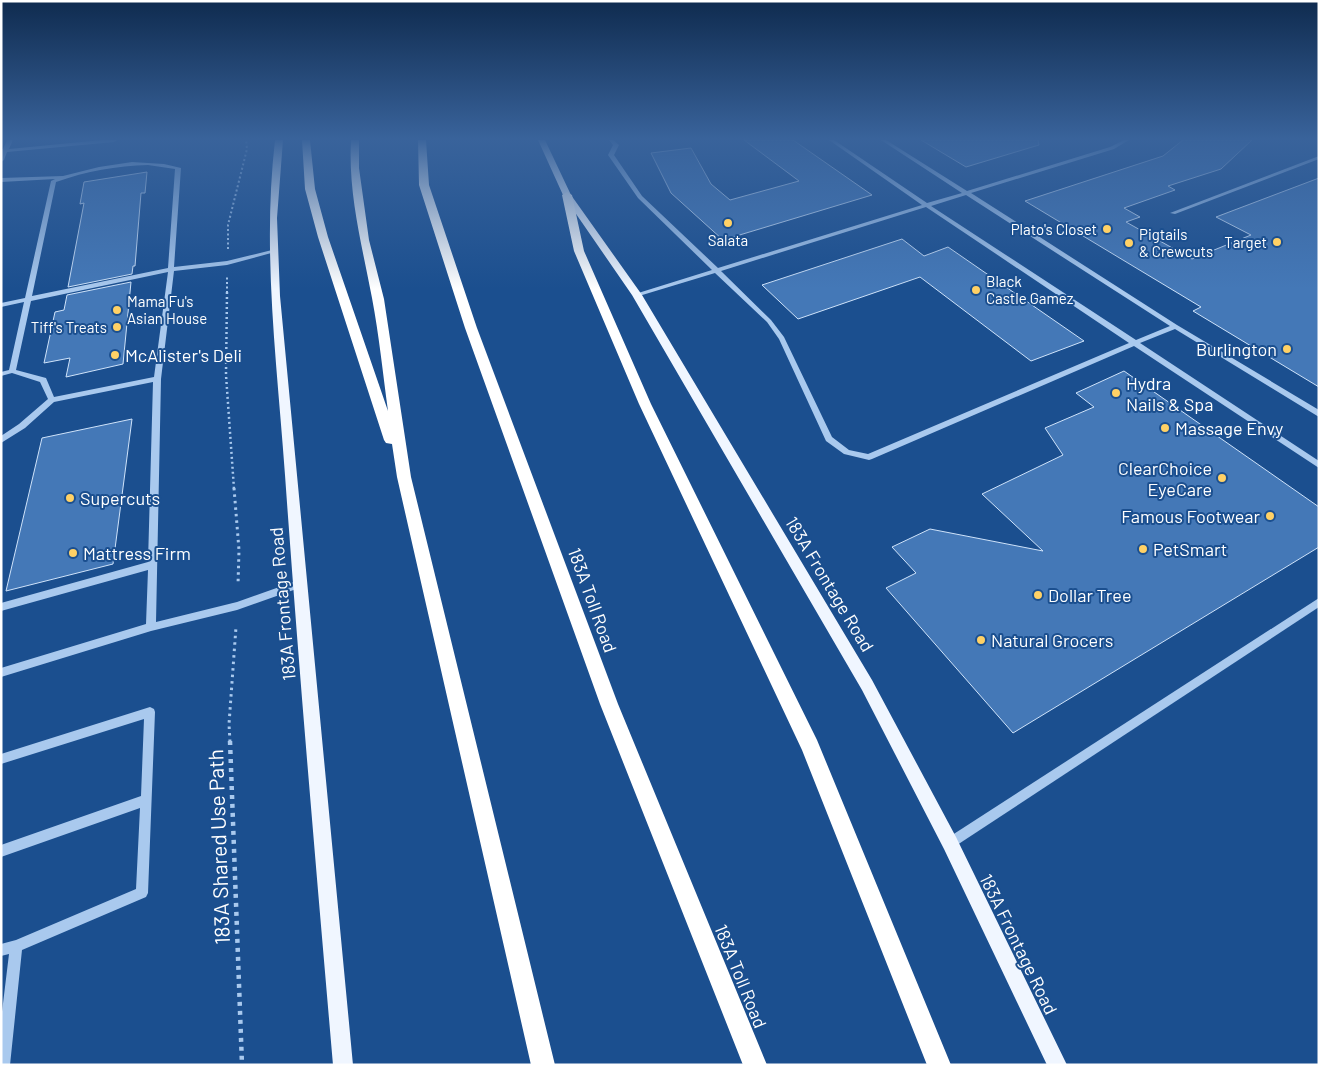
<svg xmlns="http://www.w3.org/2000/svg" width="1320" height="1066" viewBox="0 0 1320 1066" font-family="Barlow,sans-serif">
	<rect width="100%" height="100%" fill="#1b4f8f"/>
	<g fill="#4478b7" stroke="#cfe3fa">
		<polygon points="744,140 793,140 872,195 723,240 671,193 651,153 691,148 711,184 730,200 799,181"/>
		<polygon points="921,140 1038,140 1039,145 966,167"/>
		<polygon points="1183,140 1252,140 1221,169 1168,186 1175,190 1124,208 1140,217 1126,222 1192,259 1251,235 1216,217 1319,178 1319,387 1193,311 1201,307 1025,201 1163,156"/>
		<polygon points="147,172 145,193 141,193 135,266 133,266 132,274 68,287 84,203 80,204 84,182"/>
		<polygon points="902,239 924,256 948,247 1084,341 1031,361 920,277 798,319 762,285"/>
		<polygon points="131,282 123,364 66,377 70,358 44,363 55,312 64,310 67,295"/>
		<polygon points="1124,371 1319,507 1319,547 1013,733 886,588 916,573 892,547 930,529 1043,551 982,494 1063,455 1045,428 1094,407 1076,393"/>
		<polygon points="132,419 113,564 6,591 42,438"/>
	</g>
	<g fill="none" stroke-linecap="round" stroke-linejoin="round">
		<g stroke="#a9c9ee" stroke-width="2" stroke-dasharray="2 2.5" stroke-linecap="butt">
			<polyline points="228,249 228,225 247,149 246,140"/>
			<polyline points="227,293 227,277"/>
		</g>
		<polyline stroke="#a9c9ee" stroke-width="2.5" stroke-dasharray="2 3" stroke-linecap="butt" points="227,292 226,375 234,489"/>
		<g stroke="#a9c9ee" stroke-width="3" stroke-dasharray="2.5 4" stroke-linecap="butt">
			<polyline points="234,488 239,550 238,585"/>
			<polyline points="230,742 229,724 236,627"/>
		</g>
		<polyline stroke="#a9c9ee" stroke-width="4.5" stroke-dasharray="4 5" stroke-linecap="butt" points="230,741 242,1065"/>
		<g fill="#a9c9ee" fill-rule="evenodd">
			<polygon points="7,140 13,140 9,149 102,140 117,140 114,142 7,152 4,160 1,162 1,149 3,149"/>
			<path d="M609,140H613L619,145L614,155L642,196L718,268L922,205L829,140H834L927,203L962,193L881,140H886L967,191L1110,147L1124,140H1129L1114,149L971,193L1177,325L1319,410V417L1175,329L1140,343L1319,461V468L1134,346L872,459L869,460L844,454L826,441L779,339L767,322L715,273L639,296H635V294L712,270L638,198L608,155L613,145ZM966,195L1170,326L1136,340L931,206ZM926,207L1129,343L868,454L849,450L832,437L784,337L771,320L721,271Z"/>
			<polygon points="1319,156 1319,159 1175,214 1170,213"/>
			<path d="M132,162L164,164L181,168L174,267L227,261L272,250L275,252L227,265L174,271L161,379L156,622L237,602L299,580L302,581L304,584L302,587L237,610L151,631L1,677V668L146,624L148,570L1,611V603L148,562L153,382L54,402L25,428L1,443V436L19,424L48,399L40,382L12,373L1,376V372L9,370L24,302L1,307V303L25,298L51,181L55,179L1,182V178L63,176L99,167ZM148,165L175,169L168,268L32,296L56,182C87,171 116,166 148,165ZM168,272L154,377L54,397L46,378L16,370L31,301Z"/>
			<polygon points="1319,598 1319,607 954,847 950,849 946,847 944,843 946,839"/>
			<polygon points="150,707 154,709 155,712 148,893 146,897 22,950 10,1065 1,1065 1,1020 9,954 1,956 1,944 16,940 136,889 140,808 1,857 1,845 141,796 144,719 1,764 1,754"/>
		</g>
		<g fill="#f0f6ff" fill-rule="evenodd">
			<path d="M275,140H283L277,218L280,296L353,1065H333C316,868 299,672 285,475C277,362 262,253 275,140Z"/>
			<polygon points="538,140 545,140 571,195 642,295 872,680 956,837 1067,1065 1047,1065 944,849 862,690 632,295 563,195"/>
		</g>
		<g fill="#fff" fill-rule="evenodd">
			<path d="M302,140H310L315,189L328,237L388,411C383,374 379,335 372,298C362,245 348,194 351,140H359V168L369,240L384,299L411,477L555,1065H531L397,477L392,444L386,443L384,440L318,237L305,189Z"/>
			<polygon points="418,140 426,140 429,185 477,328 618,704 767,1065 743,1065 600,704 465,328 419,185"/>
			<polygon points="567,192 572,195 584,251 651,404 817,740 951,1065 927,1065 802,750 639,404 574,251 562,195"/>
		</g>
	</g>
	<linearGradient id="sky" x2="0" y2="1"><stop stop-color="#0f2b4f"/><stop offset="0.48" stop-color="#39639b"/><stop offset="1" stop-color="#39639b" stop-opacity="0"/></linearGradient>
	<rect width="1320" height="289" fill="url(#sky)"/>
	<g fill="#ffd166" stroke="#1b4f8f" stroke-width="2">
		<circle cx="728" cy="223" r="5"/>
		<circle cx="1107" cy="229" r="5"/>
		<circle cx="1277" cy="242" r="5"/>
		<circle cx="1129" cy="243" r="5"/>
		<circle cx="976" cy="290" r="5"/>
		<circle cx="117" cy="310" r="5"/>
		<circle cx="117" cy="327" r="5"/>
		<circle cx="1287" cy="349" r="5"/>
		<circle cx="115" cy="355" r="5"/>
		<circle cx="1116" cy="393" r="5"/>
		<circle cx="1165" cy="428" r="5"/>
		<circle cx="1222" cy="478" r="5"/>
		<circle cx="70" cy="498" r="5"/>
		<circle cx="1270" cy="516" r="5"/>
		<circle cx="1143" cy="549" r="5"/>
		<circle cx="73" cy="553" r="5"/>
		<circle cx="1038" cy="595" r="5"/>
		<circle cx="981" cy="640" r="5"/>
	</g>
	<g text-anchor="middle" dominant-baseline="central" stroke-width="4" stroke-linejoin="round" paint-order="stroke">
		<g font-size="15" fill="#fff" stroke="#1b4f8f" text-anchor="end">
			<text x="1097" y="229">Plato's Closet</text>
			<text x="1139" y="234" text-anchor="start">Pigtails<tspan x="1139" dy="17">&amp; Crewcuts</tspan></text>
			<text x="728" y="240" text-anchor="middle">Salata</text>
			<text x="1267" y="242">Target</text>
			<text x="986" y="281" text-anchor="start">Black<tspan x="986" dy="17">Castle Gamez</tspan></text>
			<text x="127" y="301" text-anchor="start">Mama Fu's<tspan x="127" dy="17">Asian House</tspan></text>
			<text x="107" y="327">Tiff's Treats</text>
		</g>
		<g font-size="18" fill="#fff" stroke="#1b4f8f" text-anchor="start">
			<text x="1277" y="349" text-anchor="end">Burlington</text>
			<text x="125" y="355">McAlister's Deli</text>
			<text x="1126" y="383">Hydra<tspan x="1126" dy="21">Nails &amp; Spa</tspan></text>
			<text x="1175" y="428">Massage Envy</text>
			<text x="1212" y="468" text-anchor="end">ClearChoice<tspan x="1212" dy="21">EyeCare</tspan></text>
			<text x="80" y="498">Supercuts</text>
			<text x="1260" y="516" text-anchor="end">Famous Footwear</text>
			<text x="1153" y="549">PetSmart</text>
			<text x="83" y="553">Mattress Firm</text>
			<text x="1048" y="595">Dollar Tree</text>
			<text x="991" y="640">Natural Grocers</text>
		</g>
		<g font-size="18" fill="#fff" stroke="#1b4f8f">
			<text transform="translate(830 584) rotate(59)">183A Frontage Road</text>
			<text transform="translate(593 600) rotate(70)">183A Toll Road</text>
			<text transform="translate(282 604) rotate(-95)">183A Frontage Road</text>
			<text transform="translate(1019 944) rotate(64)">183A Frontage Road</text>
			<text transform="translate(741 976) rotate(68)">183A Toll Road</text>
		</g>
		<g font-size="21" fill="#fff" stroke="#1b4f8f">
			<text transform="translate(218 847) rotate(-92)">183A Shared Use Path</text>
		</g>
	</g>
	<rect width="1320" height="1066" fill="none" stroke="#ffffff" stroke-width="5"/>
</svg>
